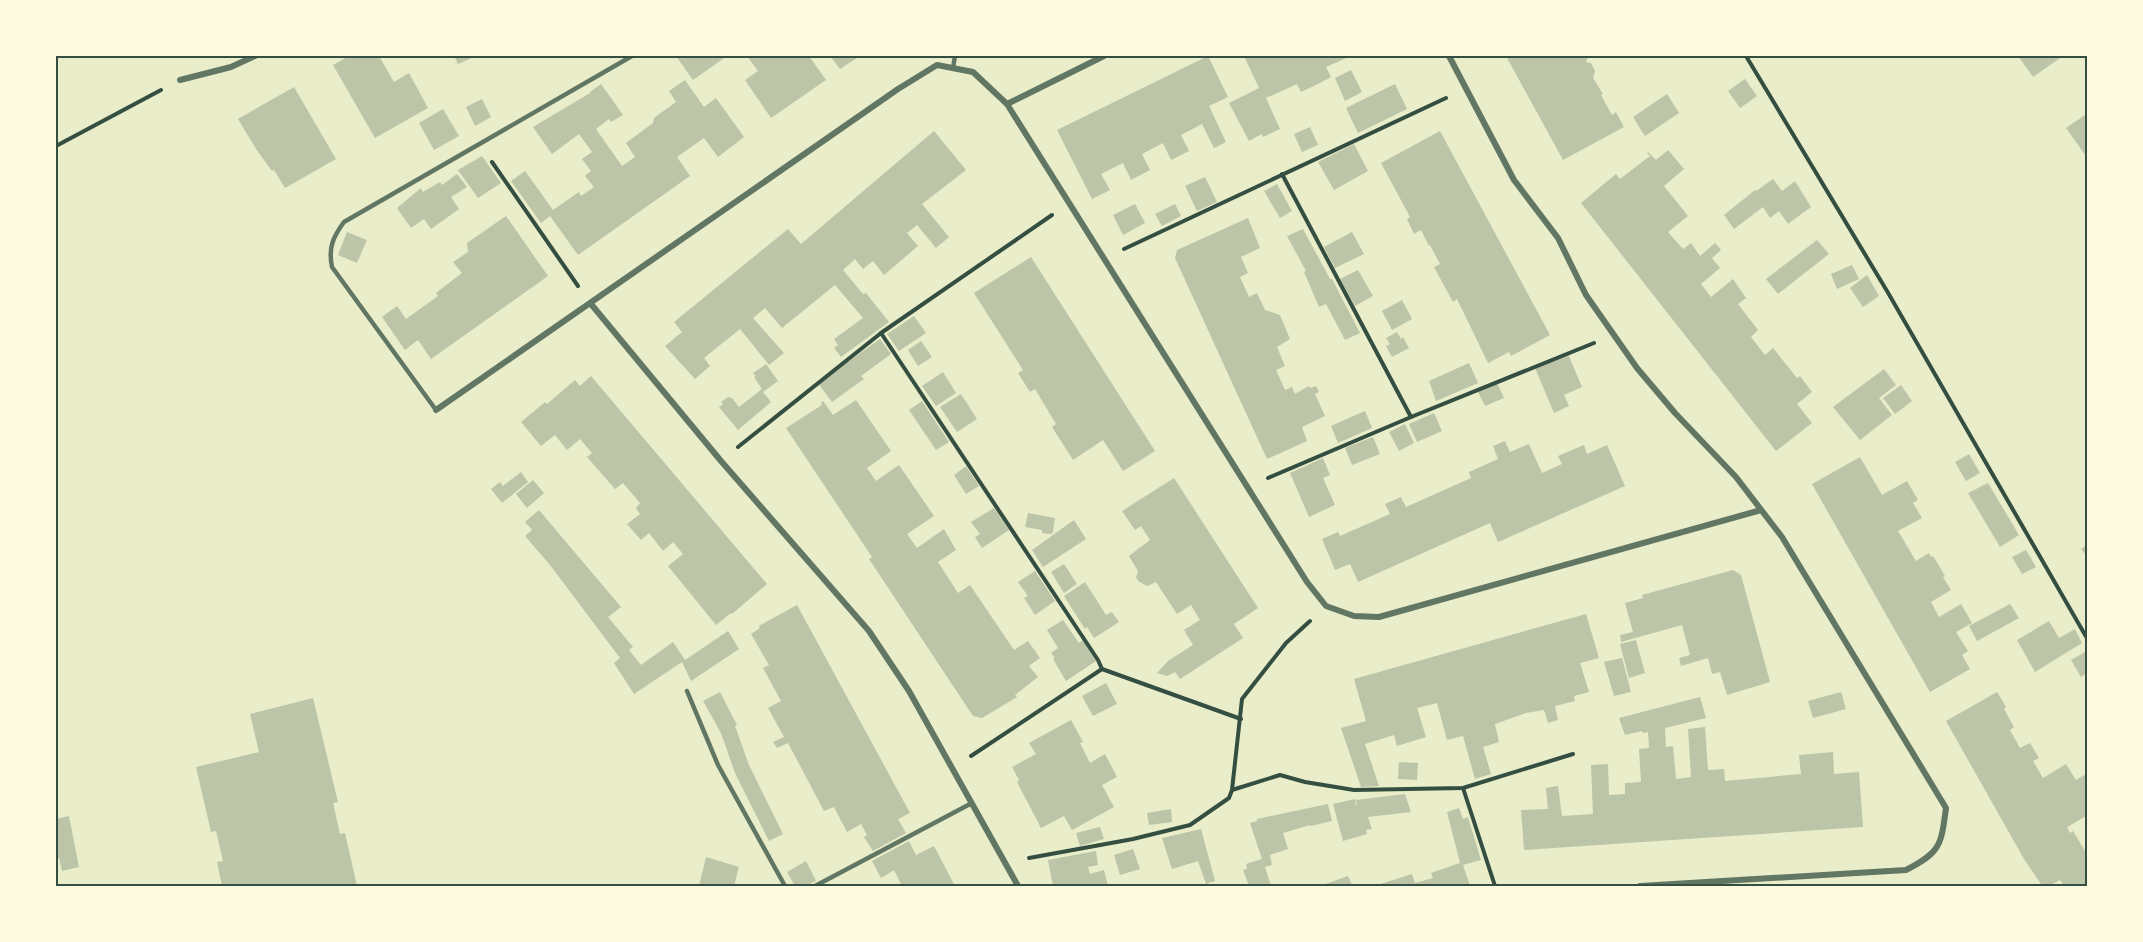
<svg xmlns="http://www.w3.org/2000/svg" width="2143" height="942" viewBox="0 0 2143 942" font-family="Literata,serif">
	<rect width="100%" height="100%" fill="#e9edc9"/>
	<g fill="#bcc5a7">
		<polygon points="349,56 379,56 394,82 409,73 428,108 375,138 333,65"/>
		<polygon points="454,56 476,56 458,64"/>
		<polygon points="676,56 727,56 693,80"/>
		<polygon points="747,56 809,56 826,80 771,118 745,80 758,71"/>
		<polygon points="830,56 860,56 840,69"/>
		<polygon points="1208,56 1228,97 1209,106 1226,142 1214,148 1202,124 1181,135 1189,151 1171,160 1163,143 1142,154 1150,170 1131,180 1123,163 1101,174 1110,190 1092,199 1057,130"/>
		<polygon points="1244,56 1351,56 1326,67 1331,77 1318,84 1301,92 1297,84 1266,98 1280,129 1263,137 1262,134 1249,141 1229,103 1259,88"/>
		<polygon points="1506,56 1588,56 1586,62 1591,63 1595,71 1593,78 1603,94 1601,95 1612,115 1616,112 1624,127 1563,160"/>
		<polygon points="2018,56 2063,56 2033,77"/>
		<polygon points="1351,70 1362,92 1345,101 1335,78"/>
		<polygon points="1745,79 1757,96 1740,108 1728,91"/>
		<polygon points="685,80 704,107 716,98 744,137 718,157 704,138 677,157 690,176 578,255 550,216 541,223 511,181 525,171 553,210 579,192 581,196 594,187 585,176 591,171 582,159 592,152 579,134 552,154 533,127 590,93 590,92 601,84 623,115 611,122 609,119 596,129 622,166 635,157 626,143 653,123 654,118 676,102 669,91"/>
		<polygon points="1395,84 1407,109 1358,133 1346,108"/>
		<polygon points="294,87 336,159 285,188 274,170 272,171 256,149 238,119"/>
		<polygon points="1667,94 1679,113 1645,136 1633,117"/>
		<polygon points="482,99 491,117 475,126 466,107"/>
		<polygon points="443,109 459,136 434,150 419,123"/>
		<polygon points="2088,113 2088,159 2066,128"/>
		<polygon points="1310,127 1318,145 1302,152 1294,134"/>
		<polygon points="934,131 966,170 922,204 949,237 936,248 917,225 907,233 918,246 884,275 873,261 863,269 855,259 843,270 863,294 866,293 889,322 841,357 834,348 838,345 834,339 863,318 835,285 782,328 765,308 753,318 784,353 769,365 740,329 704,358 710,366 695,379 665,346 682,332 674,322 788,229 801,244"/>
		<polygon points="1440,131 1550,335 1511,356 1509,352 1488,363 1457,299 1453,302 1434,267 1440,264 1430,245 1429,246 1421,230 1414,234 1407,219 1410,217 1381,163"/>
		<polygon points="1354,144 1368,171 1334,190 1318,162"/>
		<polygon points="1668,150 1684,169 1664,186 1688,216 1668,232 1683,249 1691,243 1700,256 1715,243 1721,250 1712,258 1720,268 1701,284 1711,297 1733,279 1746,298 1738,304 1758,330 1751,337 1765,355 1773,348 1797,378 1800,376 1812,392 1797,404 1812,423 1776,451 1581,203 1616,174 1620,179 1650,156 1647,153 1648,152 1656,160"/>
		<polygon points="482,156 501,183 478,198 458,170"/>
		<polygon points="457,174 467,187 451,197 459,209 431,229 424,219 411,228 397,208 421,188 423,192 440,182 442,185"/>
		<polygon points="1205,177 1217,202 1197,211 1185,186"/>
		<polygon points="1773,179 1782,191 1795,181 1811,207 1788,224 1779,211 1770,218 1763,207 1734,229 1724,215 1755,190 1756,191"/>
		<polygon points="1277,184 1292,211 1280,218 1264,191"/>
		<polygon points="1135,204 1145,223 1123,235 1113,215"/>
		<polygon points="1175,204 1181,216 1162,226 1155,214"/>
		<polygon points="506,216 548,276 431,359 418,340 405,350 382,317 397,306 406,319 438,296 436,293 462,273 453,262 468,252 467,243"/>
		<polygon points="1248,218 1260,248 1241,257 1248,273 1240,277 1249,297 1257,293 1265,310 1280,315 1290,339 1277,347 1285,366 1276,370 1285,390 1292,387 1295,394 1309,386 1310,388 1316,386 1319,392 1315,394 1325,416 1302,427 1307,441 1267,459 1175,258 1177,250"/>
		<polygon points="1303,229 1330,279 1332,279 1360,333 1345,340 1326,304 1319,307 1304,272 1306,271 1287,236"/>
		<polygon points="347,232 367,240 357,263 338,255"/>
		<polygon points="1352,232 1364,254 1335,268 1324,247"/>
		<polygon points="1817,240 1829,254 1778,294 1766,279"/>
		<polygon points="1031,257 1155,451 1123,471 1103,440 1073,460 1052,427 1056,424 1035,389 1030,392 1018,373 1023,370 974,293"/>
		<polygon points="1852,265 1859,279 1837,289 1831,274"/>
		<polygon points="1358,270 1373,296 1355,306 1340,279"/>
		<polygon points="1867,275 1879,296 1863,307 1850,288"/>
		<polygon points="1402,300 1412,319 1392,330 1382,311"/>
		<polygon points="914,316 926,333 899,351 887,334"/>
		<polygon points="1397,332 1401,339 1403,337 1409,348 1392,357 1386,346 1390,344 1386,338"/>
		<polygon points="880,339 891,354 861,376 864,379 832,402 818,383"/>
		<polygon points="921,341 932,357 918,366 908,350"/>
		<polygon points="1568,354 1582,387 1564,395 1569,406 1554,413 1535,368"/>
		<polygon points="1469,363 1478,383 1436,401 1429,381"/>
		<polygon points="766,364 778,381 763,392 771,402 738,430 719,407 723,404 721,402 728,397 732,398 739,407 762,389 754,377 756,376 753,373"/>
		<polygon points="1884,369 1896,385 1879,398 1892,415 1860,440 1833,407"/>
		<polygon points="943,372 956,393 936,406 922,386"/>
		<polygon points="591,376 767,584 732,614 731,613 716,625 668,566 683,554 673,542 663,551 649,533 641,540 627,524 640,514 636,508 640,503 623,483 615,489 587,457 592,453 580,439 567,450 555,435 541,446 521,422 545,402 547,404 575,380 580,386"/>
		<polygon points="1497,383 1504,398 1485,406 1478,392"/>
		<polygon points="1901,385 1912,401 1895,414 1883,398"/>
		<polygon points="961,394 977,419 957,432 940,407"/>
		<polygon points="856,400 891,451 867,468 876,481 899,465 934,516 907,534 917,548 944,529 956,550 938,562 958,593 970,585 1014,650 1028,641 1040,658 1029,666 1038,677 1015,695 1017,697 982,718 973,716 869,559 872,557 786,428 822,405 821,403 823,401 833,415"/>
		<polygon points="922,401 949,442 936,450 909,410"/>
		<polygon points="1365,411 1372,428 1338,443 1331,426"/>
		<polygon points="1434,413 1442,431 1417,442 1409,424"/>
		<polygon points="1405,424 1414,443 1399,451 1389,432"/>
		<polygon points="1373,437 1380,454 1352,465 1345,448"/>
		<polygon points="1505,441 1510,452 1529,444 1542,473 1562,464 1558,456 1570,451 1584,445 1587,454 1607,445 1625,486 1498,542 1490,523 1358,582 1350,564 1335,570 1322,539 1338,532 1340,536 1390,514 1385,504 1401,497 1406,507 1471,478 1469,472 1498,459 1493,446"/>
		<polygon points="1969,454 1980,473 1966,481 1955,462"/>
		<polygon points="1860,457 1882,495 1907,481 1918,500 1913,503 1922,518 1898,531 1916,561 1929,553 1931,557 1933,556 1945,576 1943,577 1951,590 1931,602 1939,617 1961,604 1972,623 1956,632 1968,651 1962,655 1970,669 1930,692 1812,484"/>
		<polygon points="1323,458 1330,475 1323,478 1335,505 1309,517 1290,473"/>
		<polygon points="966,466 979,486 966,494 954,475"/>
		<polygon points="521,472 528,482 502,503 491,489 500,482 503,486"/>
		<polygon points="1174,478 1258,608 1234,624 1243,638 1180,679 1175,672 1167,676 1157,673 1168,661 1193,645 1184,630 1200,620 1191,605 1177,614 1156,582 1147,586 1138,581 1136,577 1138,571 1129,556 1150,540 1141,526 1135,530 1122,511"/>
		<polygon points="533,480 544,493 527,508 516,494"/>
		<polygon points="1988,483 2019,535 2000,547 1968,493"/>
		<polygon points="994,508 1009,530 982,548 975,537 980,534 971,522"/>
		<polygon points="539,510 621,607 608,617 633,647 629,650 641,665 673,642 685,660 728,631 739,649 691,681 682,662 634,694 614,663 620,658 550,565 525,536 532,530 525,522"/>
		<polygon points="1028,513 1055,518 1053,532 1051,534 1042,533 1042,530 1025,527"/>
		<polygon points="1074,520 1086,539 1043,567 1032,550"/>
		<polygon points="2088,544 2088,557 2081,549"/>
		<polygon points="2026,550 2036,567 2022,574 2012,557"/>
		<polygon points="1064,564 1077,584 1064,593 1051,572"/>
		<polygon points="1733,570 1741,575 1770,682 1727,695 1720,672 1712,674 1708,658 1681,666 1679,658 1690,655 1682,625 1621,642 1620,635 1633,632 1625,603 1643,598 1642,595"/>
		<polygon points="1035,571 1055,601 1035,615 1024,598 1028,596 1018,582"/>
		<polygon points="1085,582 1106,615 1112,612 1119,622 1094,638 1087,627 1085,629 1064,596"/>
		<polygon points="2010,604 2019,618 1977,641 1969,626"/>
		<polygon points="797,605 910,813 898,819 906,833 873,851 864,837 867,835 861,824 847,832 834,807 824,811 788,743 777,748 773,742 784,737 768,708 781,701 763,668 769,665 751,634 760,628 759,626"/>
		<polygon points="1586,614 1599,658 1580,663 1589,692 1574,696 1575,701 1555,706 1558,720 1548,723 1544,710 1526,713 1495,724 1499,742 1483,747 1491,774 1475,779 1463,736 1447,740 1437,703 1417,708 1426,737 1397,746 1394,735 1365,744 1379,786 1361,787 1341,728 1366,721 1354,679"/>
		<polygon points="1063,620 1079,643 1083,640 1096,661 1066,681 1053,659 1055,658 1051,653 1058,648 1047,630"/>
		<polygon points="2049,621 2059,638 2075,629 2082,643 2035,672 2017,640"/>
		<polygon points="1636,640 1645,673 1629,678 1620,644"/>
		<polygon points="2085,652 2088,655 2088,672 2081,677 2071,660"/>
		<polygon points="1622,658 1631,692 1614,696 1604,662"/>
		<polygon points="1106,683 1117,704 1093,716 1082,696"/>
		<polygon points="720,692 737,725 735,726 749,765 783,834 769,841 735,773 721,733 703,701"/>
		<polygon points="1841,692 1846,709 1813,718 1808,701"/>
		<polygon points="1997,692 2006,707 2004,709 2014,727 2010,730 2020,748 2030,743 2039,758 2033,761 2043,778 2066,764 2076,780 2088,773 2088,815 2067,827 2070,833 2073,831 2088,856 2088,886 2064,886 2060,880 2049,886 2041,884 2024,859 1946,721"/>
		<polygon points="1700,697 1706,718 1665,728 1666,747 1673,746 1676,779 1691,777 1688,729 1705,727 1708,770 1724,769 1725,781 1801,774 1799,755 1833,752 1834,774 1859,772 1863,827 1524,850 1521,810 1548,809 1546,788 1558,786 1562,816 1593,814 1591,765 1608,764 1609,795 1625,794 1625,783 1641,782 1639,749 1649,748 1648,732 1643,733 1642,731 1625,735 1619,718"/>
		<polygon points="313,698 338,802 333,803 340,834 345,833 357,886 222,886 217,862 223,861 216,831 211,832 196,767 259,752 250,714"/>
		<polygon points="1071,720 1083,742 1080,743 1090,763 1105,754 1117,777 1102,785 1114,807 1072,830 1064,816 1041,828 1017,782 1019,780 1012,767 1036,754 1029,743"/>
		<polygon points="1399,762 1418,763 1417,780 1398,779"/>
		<polygon points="1405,794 1411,812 1368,817 1372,829 1366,830 1367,834 1343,841 1333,804 1355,799 1356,805 1357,805 1356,800"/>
		<polygon points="1328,804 1332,821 1311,826 1310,825 1283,833 1288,849 1270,855 1272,865 1265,867 1271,886 1249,886 1243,870 1247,869 1246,864 1262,859 1250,823 1257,821 1257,819"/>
		<polygon points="1459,808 1463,819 1468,817 1481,860 1463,865 1470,886 1374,886 1412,874 1415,883 1433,878 1431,873 1460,863 1447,812"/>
		<polygon points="1171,809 1172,822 1149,825 1147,813"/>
		<polygon points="69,816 79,867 62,871 59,858 56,858 56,819"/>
		<polygon points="1100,827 1104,839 1080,846 1076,833"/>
		<polygon points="1201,829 1215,881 1206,884 1198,861 1172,869 1162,838"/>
		<polygon points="909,841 916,855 934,846 955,886 896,886 901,884 894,870 881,878 872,861"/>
		<polygon points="1133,849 1140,869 1120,875 1114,855"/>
		<polygon points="1096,851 1098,865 1088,867 1090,874 1104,870 1108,886 1053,886 1048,860"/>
		<polygon points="706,857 739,867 734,886 699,886"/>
		<polygon points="806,861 816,881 805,886 795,886 787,872"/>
		<polygon points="1348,876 1352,885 1357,884 1358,886 1320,886"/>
	</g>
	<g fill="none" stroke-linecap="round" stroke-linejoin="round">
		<g stroke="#344e41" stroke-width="4">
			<polyline points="1746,56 1887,291 2088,640"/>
			<polyline points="56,146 161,90"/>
			<polyline points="492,162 578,286"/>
			<polyline points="1282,174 1411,417"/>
			<polyline points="1052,215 881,333 1098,660 1102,669"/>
			<polyline points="1124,249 1446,98"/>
			<polyline points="738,447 881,333"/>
			<polyline points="1268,478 1411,417 1594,343"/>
			<polyline points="971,756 1102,669 1241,719"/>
			<polyline points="1463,788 1495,886"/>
			<polyline points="1232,790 1242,699 1286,643 1310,621"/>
			<polyline points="1029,858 1133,839 1190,825 1229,798 1232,790 1280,775 1305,782 1354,790 1463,788 1573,754"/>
		</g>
		<g stroke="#617663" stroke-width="4.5">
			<polyline points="953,68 955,56"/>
			<path d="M436,410L332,267C328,248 333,237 344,222L632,56"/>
			<polyline points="687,691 718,765 785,886"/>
			<polyline points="815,886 972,803"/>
		</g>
		<g stroke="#617663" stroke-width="6">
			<path d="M1449,56L1514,180L1558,238L1586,295L1637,368L1675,413L1736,477L1782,537L1946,808C1941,845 1941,852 1906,870L1640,886"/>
			<polyline points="180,80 231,67 255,56"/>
			<polyline points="1007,104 1307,582 1326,606 1354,616 1379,617 1761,510"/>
			<polyline points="591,304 721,461 869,631 909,691 1018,886"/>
			<polyline points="436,410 898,89 937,65 973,72 1007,104 1104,56"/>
		</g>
	</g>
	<rect width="2143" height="942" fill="none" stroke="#fefae0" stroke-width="114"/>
	<rect x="57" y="57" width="2029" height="828" fill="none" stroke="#344e41" stroke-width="2"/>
</svg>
